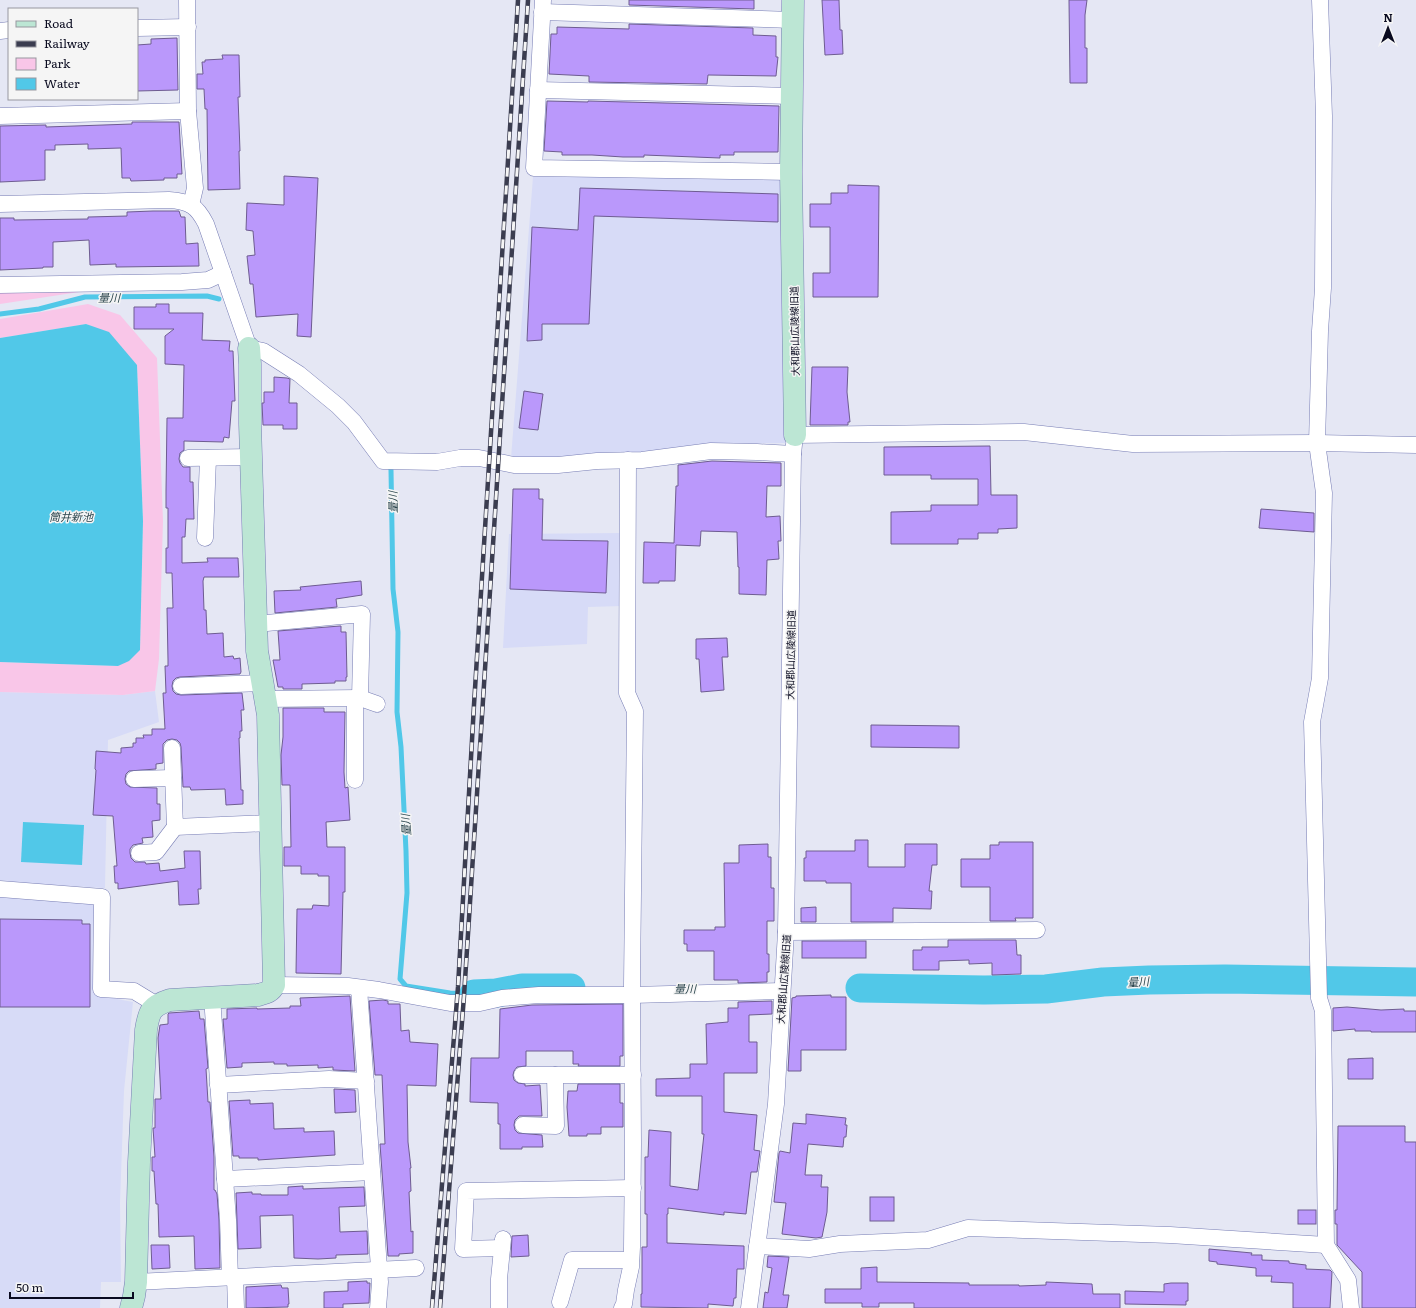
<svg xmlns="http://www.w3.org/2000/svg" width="1416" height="1308" viewBox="0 0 1416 1308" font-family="Literata,'Noto Sans JP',serif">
	<rect width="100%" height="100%" fill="#e5e7f4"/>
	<g fill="#d7dbf7">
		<polygon points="782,176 791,181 785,443 700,444 575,462 511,458 533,177"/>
		<polygon points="622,533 622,606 588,607 587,644 503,648 509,534"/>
		<polygon points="155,691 159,722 108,740 105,888 23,883 0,880 0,692 123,695"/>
		<polygon points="0,893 91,902 98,911 96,995 133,1002 124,1091 120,1203 121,1282 101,1282 100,1308 0,1308"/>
	</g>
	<g fill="#f9c6e8">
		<polygon points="99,289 0,304 0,292"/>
		<polygon points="88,304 120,315 157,358 163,521 159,659 155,691 123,695 0,692 0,662 118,666 140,650 143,521 137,365 87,324 0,338 0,319"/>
	</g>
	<g fill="#51c8e8">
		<polygon points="86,324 109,332 137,365 143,521 140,650 129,661 118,666 0,662 0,338"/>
		<polygon points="23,822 84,825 82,865 21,862"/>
	</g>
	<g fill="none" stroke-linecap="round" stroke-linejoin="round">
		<g stroke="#51c8e8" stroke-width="5">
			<polyline points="0,314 39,309 85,297 207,296 219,299"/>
			<polyline points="390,464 391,470 393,589 398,632 397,712 401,747 406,851 407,893 400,979 406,986 450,993 474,994"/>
		</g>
		<g stroke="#51c8e8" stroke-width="29">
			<polyline points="860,988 984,990 1046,989 1103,982 1149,980 1225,979 1416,982"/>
			<polyline points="474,994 496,993 522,988 571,988"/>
		</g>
	</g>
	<g fill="#ba98fb" stroke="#6e5c91">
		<polygon points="629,0 754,0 754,9 629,5"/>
		<polygon points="822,0 839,0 840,30 842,30 843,54 825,55"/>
		<polygon points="1069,0 1087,0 1085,15 1085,48 1087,48 1087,83 1070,83"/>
		<polygon points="629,24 753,28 753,35 776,36 776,57 778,57 776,76 708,75 707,84 589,82 589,76 549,74 551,34 557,34 557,27 629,29"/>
		<polygon points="177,38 178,90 137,91 137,45 151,44 151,39"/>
		<polygon points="222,55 239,55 240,97 238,97 240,151 239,151 240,189 208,190 207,109 205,109 204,89 197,89 197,74 203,74 202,62 205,62 205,60 223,59"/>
		<polygon points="547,101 588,102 588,101 779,106 778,152 734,152 734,155 720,155 720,158 644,155 644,157 623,157 592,155 562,155 562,152 544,151"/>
		<polygon points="132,122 179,122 182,174 177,174 177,178 164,178 164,180 131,181 130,178 122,178 121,148 88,149 88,144 55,145 55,150 45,150 45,180 0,182 0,126 46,125 46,127 132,124"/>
		<polygon points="284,176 318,178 311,337 297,336 298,314 256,317 253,284 250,284 247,256 255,255 253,231 246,230 247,203 284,205"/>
		<polygon points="848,185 879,186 878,297 813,297 813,273 830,273 830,227 810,227 810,204 831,204 831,193 848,193"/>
		<polygon points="580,188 778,194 778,222 594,216 589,324 542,324 542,340 527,341 532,227 578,230"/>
		<polygon points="153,211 179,211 181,217 185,217 186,244 198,243 199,266 116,267 116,264 90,265 89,240 53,242 53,267 43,267 43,268 0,270 0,218 14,218 14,220 88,219 88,217 127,216 127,212"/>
		<polygon points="156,304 169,304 169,313 203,313 202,340 230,341 229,351 233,351 235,401 232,401 229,438 224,437 223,442 184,441 184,450 180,453 179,459 180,463 183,467 190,467 190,482 193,482 194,519 186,519 185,537 182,537 182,563 208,562 207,558 238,558 239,577 204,577 203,581 204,610 206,610 207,634 223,633 224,657 233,656 234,659 240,658 241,672 240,674 180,677 176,678 173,681 172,686 173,691 176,694 181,695 242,693 244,710 241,710 242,731 240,731 240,738 239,738 241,790 243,790 243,804 226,805 225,789 191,790 190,787 183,787 181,747 180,743 177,740 172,739 167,740 163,744 163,763 156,764 156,769 129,771 126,774 125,779 126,784 130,787 157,788 157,804 160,804 160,820 152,821 153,837 142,838 143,843 133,845 130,849 130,853 131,858 135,862 145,862 146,864 159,863 160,871 185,868 184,851 200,851 201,889 198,889 199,904 179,905 178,881 118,889 118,883 115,883 114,866 117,866 113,816 93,815 96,770 95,769 96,751 121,753 121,748 133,747 133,743 136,743 136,738 144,738 143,735 152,735 152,729 165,729 163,693 166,693 165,666 168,666 168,660 167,608 173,608 172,573 166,573 166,548 168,548 168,508 166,508 166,491 167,418 183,418 184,365 165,364 165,336 174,329 134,329 134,307 156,307"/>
		<polygon points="812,367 848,367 847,392 850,422 848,422 848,425 810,425"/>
		<polygon points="274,377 287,378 290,379 289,403 297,403 297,429 283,429 283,425 263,425 262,403 264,403 264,392 274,392"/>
		<polygon points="524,391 543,394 538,430 519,428"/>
		<polygon points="990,446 991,495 1017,495 1017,528 998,529 998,533 978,533 978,539 958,539 958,544 891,544 891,512 931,511 931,505 978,505 978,479 931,479 931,475 884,475 884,447"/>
		<polygon points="712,461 781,463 781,486 767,486 766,517 780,516 781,541 778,541 779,559 767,560 766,595 739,594 739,567 738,567 737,532 701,531 700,546 676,545 675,581 659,581 659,583 643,583 644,542 674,543 676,486 678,486 678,465"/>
		<polygon points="513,489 539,489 539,499 543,499 542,540 608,541 606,593 510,589"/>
		<polygon points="1261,509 1314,513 1314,532 1259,528"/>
		<polygon points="361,581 362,595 336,599 337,607 275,613 274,591 301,590 300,587"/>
		<polygon points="340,626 341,626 341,632 346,632 347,677 346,677 346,681 335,681 335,683 302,684 302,689 283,689 283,687 278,687 273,660 280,660 278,631"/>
		<polygon points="727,638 728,657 722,657 724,690 701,692 699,659 696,659 696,639"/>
		<polygon points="283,708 324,708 324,712 345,712 344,772 345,788 348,787 350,820 326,822 327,847 345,847 345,892 343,892 341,974 296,973 297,909 312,909 313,905 329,906 329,876 318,876 318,874 301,874 301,866 284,866 284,847 291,847 290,785 282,785 281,755 283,737"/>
		<polygon points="871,725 959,726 959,748 871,747"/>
		<polygon points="855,840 868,840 868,867 905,867 905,844 937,844 937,865 932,865 929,891 932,891 931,909 893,908 893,922 851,922 851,883 826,883 826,881 804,881 804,858 806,858 806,851 855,851"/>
		<polygon points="999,842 1033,842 1033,918 1015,918 1016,921 990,921 990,887 961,887 961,859 990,859 990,845 999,845"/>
		<polygon points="768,844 768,857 771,857 771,888 774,888 774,921 767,921 767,954 769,954 769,972 767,972 767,982 738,983 738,980 714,980 714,951 687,951 687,944 684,944 684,930 715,930 715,927 725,927 724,863 739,863 739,845"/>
		<polygon points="816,907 816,922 801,922 801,908"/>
		<polygon points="0,919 82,920 82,924 90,924 90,1007 0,1007"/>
		<polygon points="948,940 1016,940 1017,955 1021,955 1021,974 992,975 992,963 969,964 969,960 939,961 939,970 913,970 913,950 922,950 922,947 948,947"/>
		<rect x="802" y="941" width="64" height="17"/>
		<polygon points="831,995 831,997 846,997 846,1050 801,1050 801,1071 788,1071 792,998 796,997 796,996"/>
		<polygon points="350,996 355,1071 333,1070 333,1067 318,1068 318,1065 287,1066 287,1064 274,1064 274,1062 242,1063 242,1067 227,1068 223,1019 227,1019 227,1009 257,1008 257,1009 290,1008 290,1006 301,1006 300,998"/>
		<polygon points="383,1000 388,1001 388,1004 400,1004 401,1031 409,1030 410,1042 438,1044 436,1086 407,1085 408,1142 411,1168 410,1168 411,1191 409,1192 411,1232 413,1231 413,1253 399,1254 399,1256 388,1256 380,1144 385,1144 382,1075 375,1075 369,1001"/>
		<polygon points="772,1001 772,1014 749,1015 749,1042 757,1042 757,1073 724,1073 724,1112 757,1115 754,1150 760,1151 757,1172 751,1172 746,1214 724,1212 724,1215 668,1208 668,1214 667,1214 667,1243 744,1246 744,1269 737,1269 736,1298 734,1298 733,1306 708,1304 708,1308 641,1307 641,1294 642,1294 642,1247 647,1247 647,1214 645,1214 645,1157 648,1157 649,1130 671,1132 670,1186 698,1190 704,1134 702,1134 702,1096 656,1096 656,1079 690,1078 690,1064 707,1064 706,1024 728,1022 728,1008 738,1008 738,1002"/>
		<polygon points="623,1004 623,1056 620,1056 620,1066 578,1066 579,1064 573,1064 573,1051 526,1051 526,1066 517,1067 514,1071 513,1075 514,1080 518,1083 525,1084 525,1086 540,1085 542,1116 519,1116 515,1120 514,1125 515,1130 518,1133 542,1135 543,1147 522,1147 522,1149 500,1149 500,1124 498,1124 498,1103 470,1102 471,1058 499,1058 500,1009 532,1005"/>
		<polygon points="1347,1007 1381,1010 1404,1009 1404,1011 1416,1011 1416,1032 1371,1032 1371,1031 1355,1031 1355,1029 1333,1031 1333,1008"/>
		<polygon points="199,1011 200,1019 204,1019 208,1068 206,1069 208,1102 210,1102 214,1157 214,1190 215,1190 217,1194 219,1220 220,1268 195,1269 194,1236 159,1237 158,1204 156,1204 154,1171 152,1171 152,1157 155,1157 153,1128 155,1128 155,1099 161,1099 158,1038 160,1025 168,1024 168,1014 169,1013"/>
		<polygon points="1373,1058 1373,1079 1348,1079 1348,1059"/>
		<polygon points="578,1084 620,1084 620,1103 623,1103 623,1127 601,1127 601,1134 587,1134 587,1136 569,1136 567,1107 568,1091 577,1091"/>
		<polygon points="334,1089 355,1090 356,1112 335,1113"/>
		<polygon points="250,1100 250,1104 273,1103 274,1129 304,1128 304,1132 334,1131 335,1155 258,1160 258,1158 239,1158 239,1156 233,1156 229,1101"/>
		<polygon points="806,1114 846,1118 845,1125 847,1125 846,1137 844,1137 843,1147 808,1144 805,1175 822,1175 821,1187 828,1187 827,1212 822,1237 816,1238 782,1234 786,1203 774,1202 779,1153 780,1151 790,1153 793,1123 806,1124"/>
		<polygon points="1338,1126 1405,1126 1405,1142 1416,1142 1416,1308 1362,1308 1362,1272 1337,1245 1337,1224 1335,1224 1335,1210 1337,1210"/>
		<polygon points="303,1186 303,1189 364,1187 365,1206 339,1207 340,1232 367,1231 368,1254 336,1255 336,1258 318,1259 294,1258 293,1215 260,1216 261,1248 238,1249 236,1193 252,1192 252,1194 261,1194 261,1195 288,1195 288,1187"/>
		<rect x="870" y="1197" width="24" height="24"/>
		<rect x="1298" y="1210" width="18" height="14"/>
		<polygon points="528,1235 529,1256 511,1257 512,1236"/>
		<polygon points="151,1245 169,1245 170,1268 152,1269"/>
		<polygon points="1209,1249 1252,1253 1251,1255 1262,1255 1262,1260 1289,1261 1289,1263 1306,1265 1306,1269 1330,1270 1332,1272 1330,1308 1293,1308 1293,1283 1271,1282 1272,1276 1256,1276 1256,1268 1217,1264 1217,1262 1209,1261"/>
		<polygon points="768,1256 789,1257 783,1295 789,1295 787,1308 763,1308 765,1292 768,1293 772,1268 767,1267"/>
		<polygon points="877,1267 877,1282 969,1283 969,1285 1019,1285 1019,1286 1046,1285 1046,1282 1092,1284 1093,1294 1120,1294 1120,1308 914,1308 914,1303 879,1303 879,1307 862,1307 862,1303 825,1303 825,1289 861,1289 861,1268"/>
		<polygon points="367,1281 367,1283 370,1283 369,1303 343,1304 343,1308 324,1308 324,1292 348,1291 348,1282"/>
		<polygon points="1171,1283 1188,1283 1188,1301 1186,1301 1186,1305 1125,1304 1125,1291 1164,1292 1164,1284"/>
		<polygon points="281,1285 282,1288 288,1288 289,1304 288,1304 288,1307 246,1308 246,1287"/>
	</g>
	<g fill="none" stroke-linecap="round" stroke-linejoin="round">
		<g stroke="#777db5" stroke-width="17">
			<g id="street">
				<polyline points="187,0 188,111 195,188 191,205"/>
				<polyline points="543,0 534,168 791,172"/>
				<polyline points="1320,0 1324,116 1323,288 1320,331 1317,443 1324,493 1320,678 1312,722 1319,998 1323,1011 1326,1245 1348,1280 1351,1308"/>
				<polyline points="542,12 793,20"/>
				<polyline points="137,28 188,27"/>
				<polyline points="0,31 9,30"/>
				<polyline points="538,90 792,96"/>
				<polyline points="0,116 188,111"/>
				<path d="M0,204L169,200C189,201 197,206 206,224L249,348L263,351L299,374L338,406L354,422L383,461L437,462L460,458H479L514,465H558L597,461L642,460L711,451L757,452L793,454"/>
				<polyline points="0,285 182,282 208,280 223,273"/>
				<polyline points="188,458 251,457"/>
				<polyline points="205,538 208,458"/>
				<polyline points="256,624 362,614 360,698"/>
				<polyline points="181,686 263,683"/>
				<polyline points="355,698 355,780"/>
				<polyline points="265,699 360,698 377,704"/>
				<polyline points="172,748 175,827 270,823"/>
				<polyline points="134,779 173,778"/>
				<polyline points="139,853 156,852 175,827"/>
				<polyline points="0,889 102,897 101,989 134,991 157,1005"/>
				<polyline points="786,932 1037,930"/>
				<polyline points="274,985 348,986 379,990 450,1003 480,1003 502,998 539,995 632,995 782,991"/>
				<polyline points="359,988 380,1282 378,1308"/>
				<polyline points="212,997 228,1220 230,1278"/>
				<polyline points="522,1075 633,1075"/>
				<polyline points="218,1085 329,1079 366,1081"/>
				<polyline points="523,1125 556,1126 555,1075"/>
				<polyline points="225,1179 372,1172"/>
				<polyline points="757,1246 809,1249 840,1244 928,1240 968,1228 1170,1235 1326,1245"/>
				<polyline points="502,1248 463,1249 466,1191 633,1188"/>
				<polyline points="235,1277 236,1308"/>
				<polyline points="136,1282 416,1268"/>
				<polyline points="560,1302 572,1260 631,1260"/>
				<polyline points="499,1308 499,1279 503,1239"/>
				<polyline points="622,1308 624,1304 626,1290 631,1267 632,1247 633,1144 632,984 635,711 627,693 628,460"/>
				<polyline points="749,1308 776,1104 786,932 793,454 795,435 1024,432 1133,444 1317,443 1416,445"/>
			</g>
		</g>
		<g stroke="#777db5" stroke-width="23">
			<g id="secondary">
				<polyline points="793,0 791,172 795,435"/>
				<path d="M131,1308L134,1296L136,1282L139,1162L146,1030C149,1011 151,1006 170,1000L258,995C266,993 271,992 274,985L268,715L257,651L250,424V364L249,348"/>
			</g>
		</g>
		<use href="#street" stroke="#fff" stroke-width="16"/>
		<use href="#secondary" stroke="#bce6d4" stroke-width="22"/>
		<g stroke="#3b3d50" stroke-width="4.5">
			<g id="rail">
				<polyline points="432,1308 458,987 474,705 518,0"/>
				<polyline points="440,1308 464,996 528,0"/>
			</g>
		</g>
		<use href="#rail" stroke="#f5f5f5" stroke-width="3" stroke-dasharray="9" stroke-linecap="butt"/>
	</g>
	<g text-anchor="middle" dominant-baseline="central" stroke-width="3" stroke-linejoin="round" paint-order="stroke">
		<g font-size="10" fill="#090a1f" stroke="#f5f5f5">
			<text transform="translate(794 331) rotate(-91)">大和郡山広陵線旧道</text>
			<text transform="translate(790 655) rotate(-89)">大和郡山広陵線旧道</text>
			<text transform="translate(783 979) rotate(-86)">大和郡山広陵線旧道</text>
		</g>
		<g font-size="11" font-style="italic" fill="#2b454d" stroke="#f5f5f5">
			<text x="109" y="297">量川</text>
			<text transform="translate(392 502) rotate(-91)">量川</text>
			<text x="71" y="516">筒井新池</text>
			<text transform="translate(405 825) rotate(-94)">量川</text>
			<text transform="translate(1138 981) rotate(-4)">量川</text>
			<text x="685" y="988">量川</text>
		</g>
	</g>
	<rect x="8" y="8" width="130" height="92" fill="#f5f5f5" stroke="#97979f"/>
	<rect x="16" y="21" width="20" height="6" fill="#bce6d4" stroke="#97979f"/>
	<text x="44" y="28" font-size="12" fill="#090a1f">Road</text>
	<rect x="16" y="41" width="20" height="6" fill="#3b3d50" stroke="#97979f"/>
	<text x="44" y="48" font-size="12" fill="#090a1f">Railway</text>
	<rect x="16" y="58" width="20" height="12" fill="#f9c6e8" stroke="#97979f"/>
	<text x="44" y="68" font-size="12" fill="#090a1f">Park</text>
	<rect x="16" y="78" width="20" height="12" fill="#51c8e8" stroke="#97979f"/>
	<text x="44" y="88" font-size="12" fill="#090a1f">Water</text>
	<g transform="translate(1388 28)" stroke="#f5f5f5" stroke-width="3" paint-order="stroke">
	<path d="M0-3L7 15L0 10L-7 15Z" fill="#090a1f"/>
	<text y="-6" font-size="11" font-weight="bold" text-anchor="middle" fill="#090a1f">N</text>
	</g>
	<path d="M10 1292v6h123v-6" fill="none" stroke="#090a1f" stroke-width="2"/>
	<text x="16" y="1292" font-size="12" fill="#090a1f" stroke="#f5f5f5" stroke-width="3" paint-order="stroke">50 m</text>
</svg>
